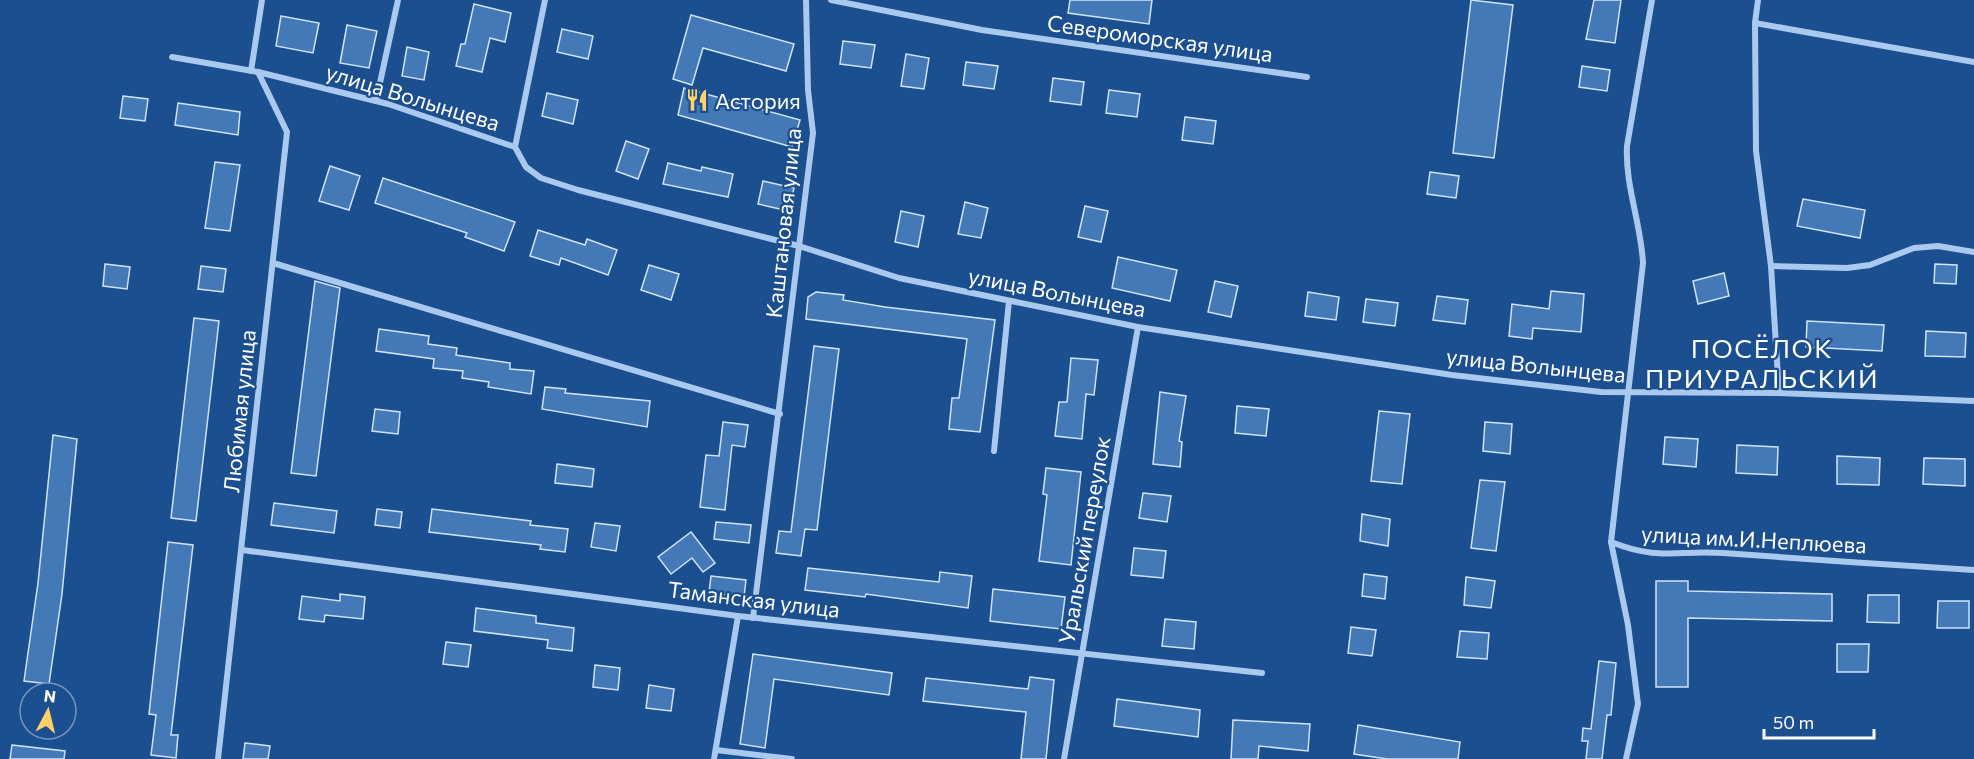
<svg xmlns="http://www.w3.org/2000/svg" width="1974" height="759" viewBox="0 0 1974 759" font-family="Commissioner,sans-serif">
	<rect width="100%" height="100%" fill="#1b4f8f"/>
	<g fill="#4478b7" stroke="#cfe3fa" stroke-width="1.5">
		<polygon points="1070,0 1152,0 1149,24 1068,13"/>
		<polygon points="1471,0 1513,5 1494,158 1453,153"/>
		<polygon points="1594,0 1621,0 1615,43 1586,39"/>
		<polygon points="474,4 511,13 505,42 490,38 482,72 456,66 461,44 465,44"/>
		<polygon points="691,15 794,44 786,71 703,48 692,85 673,79"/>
		<polygon points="281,16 319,23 313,53 276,46"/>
		<polygon points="347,25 377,31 369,68 340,63"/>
		<polygon points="562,29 593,36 588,59 557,52"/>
		<polygon points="843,41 875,45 871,68 840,64"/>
		<polygon points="407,47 429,52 424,80 402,76"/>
		<polygon points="906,54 929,58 924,89 901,86"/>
		<polygon points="966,62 998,66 994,89 963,85"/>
		<polygon points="1582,66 1610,70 1607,91 1579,87"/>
		<polygon points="1053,78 1084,82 1081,105 1050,101"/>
		<polygon points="684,88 800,120 792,147 678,115"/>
		<polygon points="1109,90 1140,94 1137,117 1106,113"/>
		<polygon points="547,93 578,100 573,124 542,116"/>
		<polygon points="123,96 148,99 145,121 120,118"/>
		<polygon points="178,103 240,112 238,135 175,125"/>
		<polygon points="1185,117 1216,121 1213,144 1182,140"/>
		<polygon points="626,141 649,149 638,179 616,171"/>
		<polygon points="215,162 240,165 230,231 205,228"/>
		<polygon points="668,163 701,171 702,167 733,174 728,197 663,184"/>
		<polygon points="330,166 360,176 349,210 319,201"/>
		<polygon points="1430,172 1459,176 1456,198 1427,194"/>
		<polygon points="383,178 515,222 504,251 465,237 467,233 375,203"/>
		<polygon points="763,181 794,188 789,211 758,204"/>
		<polygon points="1803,199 1865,210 1860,238 1797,226"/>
		<polygon points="965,202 988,208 981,238 958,234"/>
		<polygon points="1085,206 1108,211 1101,242 1078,237"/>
		<polygon points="901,211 924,216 918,247 895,242"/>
		<polygon points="538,230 585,245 587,239 617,250 608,275 561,258 559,265 530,256"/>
		<polygon points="1118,257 1177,270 1170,301 1112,288"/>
		<polygon points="105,264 130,267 127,289 103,286"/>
		<polygon points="1935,264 1957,265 1956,284 1934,283"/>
		<polygon points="649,265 679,274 671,300 641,290"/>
		<polygon points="201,266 226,269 223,292 198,289"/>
		<polygon points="1724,273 1729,296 1698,304 1693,281"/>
		<polygon points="315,281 340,288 316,476 291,473"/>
		<polygon points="1215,281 1238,286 1231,317 1208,312"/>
		<polygon points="1551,291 1584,294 1581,332 1533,328 1532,339 1509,336 1512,304 1549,309"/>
		<polygon points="816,292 844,295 843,300 885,307 995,320 980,432 949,429 952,398 959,398 967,339 806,319 808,297"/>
		<polygon points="1308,292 1339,297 1336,320 1305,316"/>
		<polygon points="1437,296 1468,300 1465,324 1433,320"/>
		<polygon points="1366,299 1398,303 1395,326 1363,322"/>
		<polygon points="194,318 219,321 196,521 171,518"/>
		<polygon points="1807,321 1884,325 1882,351 1806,347"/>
		<polygon points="379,329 429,336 428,344 457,348 456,355 510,363 510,369 534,371 531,394 488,387 489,382 462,378 463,371 433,368 434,359 376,351"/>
		<polygon points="1926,331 1966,333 1965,357 1925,356"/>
		<polygon points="814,346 839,349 817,530 805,529 801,556 776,553 779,531 791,532"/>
		<polygon points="1071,358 1098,360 1094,395 1086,394 1082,439 1055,436 1059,402 1067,402"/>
		<polygon points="545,387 566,389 565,393 650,401 647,427 542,409"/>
		<polygon points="1160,392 1186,396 1179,441 1182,442 1180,467 1153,464"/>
		<polygon points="1237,406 1269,409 1266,436 1235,433"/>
		<polygon points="375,409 400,412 398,434 372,431"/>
		<polygon points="1379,411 1410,414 1402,484 1371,481"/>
		<polygon points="723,422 748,425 745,447 732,445 725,510 700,507 706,455 719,456"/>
		<polygon points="1485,422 1512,424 1510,454 1483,451"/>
		<polygon points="53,435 77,439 62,594 49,684 24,681 38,583"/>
		<polygon points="1665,437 1698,439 1696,467 1663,464"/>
		<polygon points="1737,445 1778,447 1777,475 1736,473"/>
		<polygon points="1837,456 1880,458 1879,485 1837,484"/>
		<polygon points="1924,458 1965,459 1965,486 1923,484"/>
		<polygon points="557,464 594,469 592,487 555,483"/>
		<polygon points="1046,468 1081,472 1071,565 1039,561 1047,495 1043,494"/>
		<polygon points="1480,480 1505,482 1496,551 1471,548"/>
		<polygon points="1143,493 1171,496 1167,522 1139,518"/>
		<polygon points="274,503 337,511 334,533 271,525"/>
		<polygon points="377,509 402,512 400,528 375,525"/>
		<polygon points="432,509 531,521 530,525 568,529 565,552 540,549 541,545 429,532"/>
		<polygon points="1362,514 1390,519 1388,546 1360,541"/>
		<polygon points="716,522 751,525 749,543 714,539"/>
		<polygon points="595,523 620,526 616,551 591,547"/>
		<polygon points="691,532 715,563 703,572 692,558 671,574 658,557"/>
		<polygon points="168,542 193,545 171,735 178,735 176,758 151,755 156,715 149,714"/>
		<polygon points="1134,548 1166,551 1163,578 1131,575"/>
		<polygon points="808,568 939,582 940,572 972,576 968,608 866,594 865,597 805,590"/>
		<polygon points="1364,574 1387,577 1385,599 1362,596"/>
		<polygon points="711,576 746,580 744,597 709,593"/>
		<polygon points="1466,577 1495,581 1491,608 1464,605"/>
		<polygon points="1656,581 1688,581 1688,591 1832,594 1832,621 1688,618 1688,687 1656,687"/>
		<polygon points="993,589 1065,597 1061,629 990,621"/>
		<polygon points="340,594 365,597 363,619 325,615 324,622 299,619 302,596 340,601"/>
		<polygon points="1868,595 1899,595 1899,623 1867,622"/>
		<polygon points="1938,601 1969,601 1969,628 1937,628"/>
		<polygon points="476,608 536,616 536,623 574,628 572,651 547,648 548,640 474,631"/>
		<polygon points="1165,619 1196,622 1194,649 1162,646"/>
		<polygon points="1351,627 1376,630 1372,656 1348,653"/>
		<polygon points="1460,631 1489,633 1487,659 1457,657"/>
		<polygon points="446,642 471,645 468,667 443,664"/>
		<polygon points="1837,644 1869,644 1868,672 1837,672"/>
		<polygon points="753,654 892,673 889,695 774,679 765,748 740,744"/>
		<polygon points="1599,661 1616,663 1611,715 1607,715 1602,759 1586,759 1588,741 1582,741 1583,728 1591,729"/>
		<polygon points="595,665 620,668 618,690 593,687"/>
		<polygon points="1030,677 1054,680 1046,759 1021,759 1026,712 923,701 926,678 1028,689"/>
		<polygon points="649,685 674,689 671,711 646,708"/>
		<polygon points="1117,699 1200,710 1198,737 1114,726"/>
		<polygon points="1233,720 1310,724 1308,751 1259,746 1258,759 1231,759"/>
		<polygon points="1358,725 1460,742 1458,759 1387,759 1354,754"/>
		<polygon points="245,743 270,746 268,759 243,759"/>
		<polygon points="12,745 65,751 64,759 10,759"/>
	</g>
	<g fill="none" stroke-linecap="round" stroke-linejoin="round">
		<g stroke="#a9c9ee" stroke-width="6">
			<polyline points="831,0 982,30 1307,77"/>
			<path d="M1652,0L1627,146C1625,186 1641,223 1643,263L1611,542C1659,561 1677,550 1723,553C1807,559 1890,565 1974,570"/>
			<polyline points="1758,0 1755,23 1756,151 1771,266 1779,393"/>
			<polyline points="1755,23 1974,62"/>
			<polyline points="172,57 258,72 388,104 515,147 526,167 541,178 578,190 799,246 899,278 1138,327 1452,375 1601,392 1779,393 1974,401"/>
			<polyline points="251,71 262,0"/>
			<polyline points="376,101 398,0"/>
			<polyline points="515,147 545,0"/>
			<polyline points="273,263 780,414"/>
			<polyline points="1771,266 1847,268 1870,265 1914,248 1938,246 1974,252"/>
			<polyline points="994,451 1009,301"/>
			<polyline points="1611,542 1628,625 1638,704 1626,759"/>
			<polyline points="242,550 738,616 1262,673"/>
			<polyline points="753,618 813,133 808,90 806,0"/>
			<polyline points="716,750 792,759"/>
			<polyline points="218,759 287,132 258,72"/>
			<polyline points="714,759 738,616"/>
			<polyline points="1064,759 1138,327"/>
		</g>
	</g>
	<defs>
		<g id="restaurant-bare" transform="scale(1.8)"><path d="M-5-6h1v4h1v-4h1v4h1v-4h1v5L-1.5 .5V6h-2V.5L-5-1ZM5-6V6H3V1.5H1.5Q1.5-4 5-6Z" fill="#ffd166" stroke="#1b4f8f" stroke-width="2.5" paint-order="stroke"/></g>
	</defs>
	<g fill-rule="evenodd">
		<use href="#restaurant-bare" x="697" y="100"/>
	</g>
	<g text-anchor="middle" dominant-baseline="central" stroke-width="4.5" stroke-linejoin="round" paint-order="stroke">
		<g font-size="22" fill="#fff" stroke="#1b4f8f">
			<text transform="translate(1160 38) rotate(8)">Североморская улица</text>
			<text transform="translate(413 97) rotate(17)">улица Волынцева</text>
			<text transform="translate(783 223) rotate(-84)">Каштановая улица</text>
			<text transform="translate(1057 292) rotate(11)">улица Волынцева</text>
			<text transform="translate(1536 365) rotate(6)">улица Волынцева</text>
			<text transform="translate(239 411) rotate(-84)">Любимая улица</text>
			<text transform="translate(1754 539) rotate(3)">улица им.И.Неплюева</text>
			<text transform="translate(1084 540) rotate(-80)">Уральский переулок</text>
			<text transform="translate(754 599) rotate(7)">Таманская улица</text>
		</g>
		<g font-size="22" fill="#fff" stroke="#1b4f8f" text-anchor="start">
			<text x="715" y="100">Астория</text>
		</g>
		<g font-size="26" letter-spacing="1.5" fill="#fff" stroke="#1b4f8f">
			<text x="1762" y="347">ПОСЁЛОК<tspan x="1762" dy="30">ПРИУРАЛЬСКИЙ</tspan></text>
		</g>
	</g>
	<g transform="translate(48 711) rotate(7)"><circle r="28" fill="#1b4f8f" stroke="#7695bc" stroke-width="1.5"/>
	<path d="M0-4.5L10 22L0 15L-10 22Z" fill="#ffd166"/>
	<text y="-9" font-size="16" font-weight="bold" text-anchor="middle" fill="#ffffff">N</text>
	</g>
	<path d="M1764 729v9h110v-9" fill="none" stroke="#ffffff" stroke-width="3"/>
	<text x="1773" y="729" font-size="18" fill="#ffffff" stroke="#1b4f8f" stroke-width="4.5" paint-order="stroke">50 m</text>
</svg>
